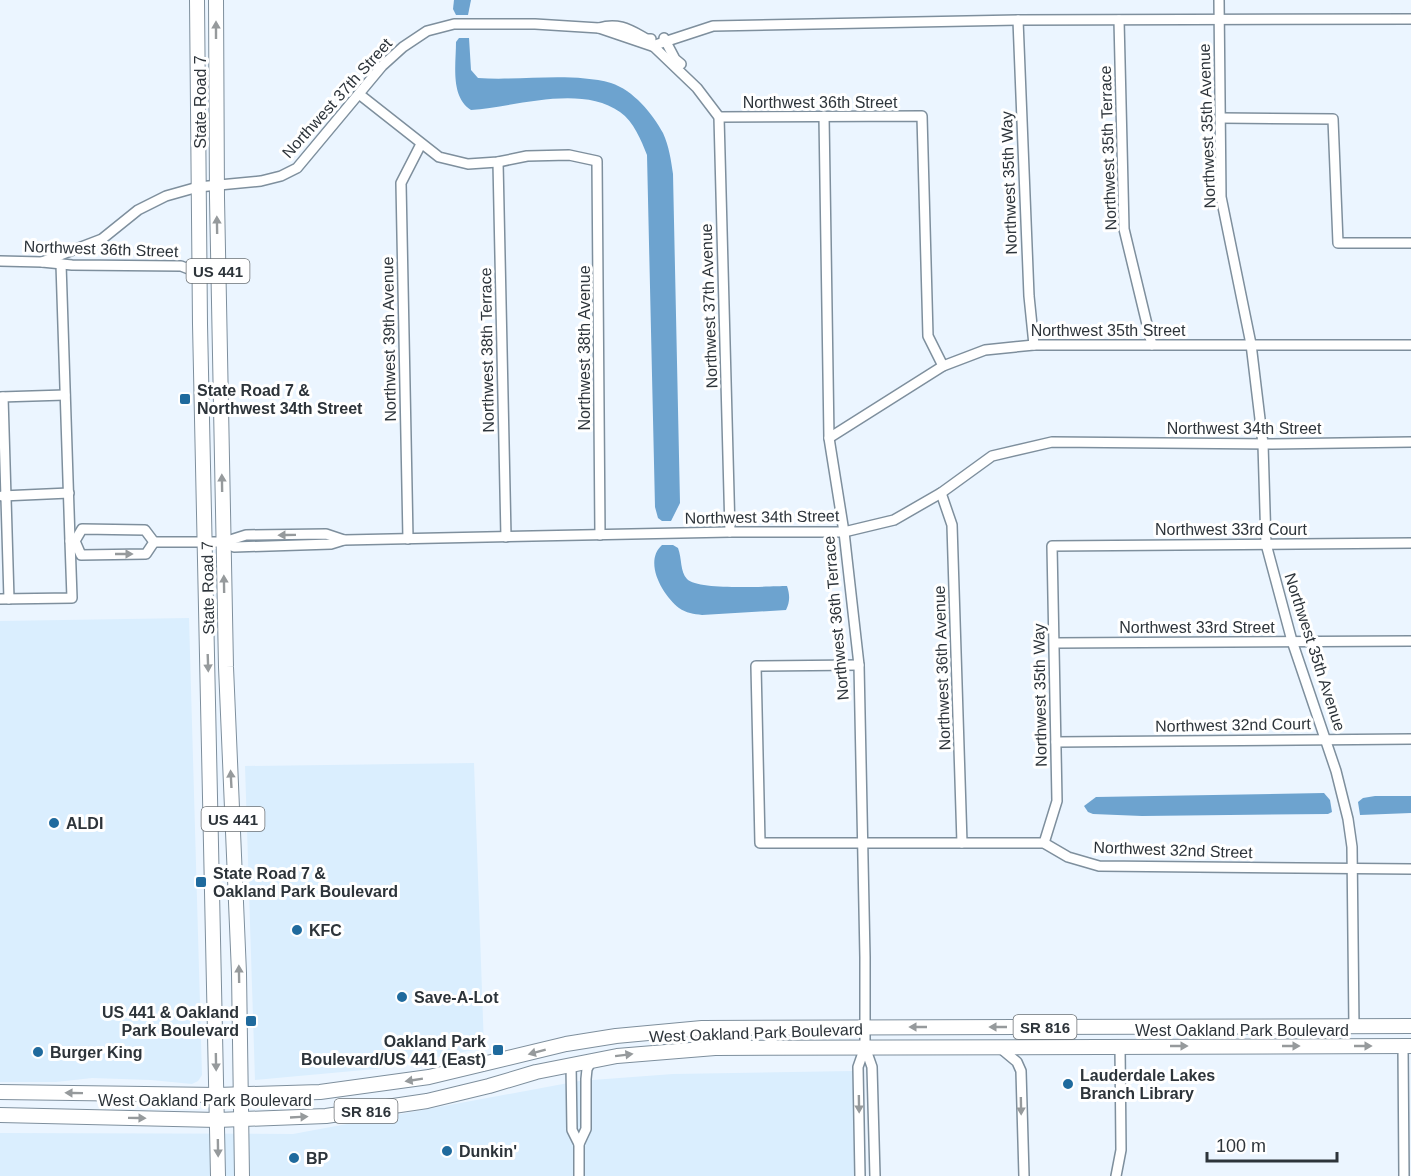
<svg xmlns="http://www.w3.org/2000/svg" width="1411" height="1176" viewBox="0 0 1411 1176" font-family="Arial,sans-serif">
	<rect width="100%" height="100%" fill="#ebf5ff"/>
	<g fill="#daeefe">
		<polygon points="189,618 202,1075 198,1081 192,1084 151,1080 92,1078 56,1082 0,1082 0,621"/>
		<polygon points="474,763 484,1048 375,1069 255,1080 245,766"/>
		<polygon points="853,1071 854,1176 0,1176 0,1133 293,1134 579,1081 673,1074"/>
	</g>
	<g fill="#6da3cf">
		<polygon points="454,0 471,0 468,15 456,15 453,9"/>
		<path d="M459,38H469L471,70L478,78C520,81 570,72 611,83C633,90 653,114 663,133C669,146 671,160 673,174L680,503L671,521H662L658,518L655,507L647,155C641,140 634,122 620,112C580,84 515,107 471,110C450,97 456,64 456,42Z"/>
		<path d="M662,545H673L678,548C682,558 680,572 687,579C699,591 769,586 787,586C790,595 790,602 786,610L702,615C694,614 686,613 679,608C663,596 643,562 662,545Z"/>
		<polygon points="1324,793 1330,800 1332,812 1328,814 1142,816 1093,814 1088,812 1084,806 1096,797"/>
		<polygon points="1375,796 1411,796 1411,813 1360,815 1358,802 1363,798"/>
	</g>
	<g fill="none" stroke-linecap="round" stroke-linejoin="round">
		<g stroke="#7e8f9d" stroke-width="12">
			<g id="street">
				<polyline points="1219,0 1221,197 1251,344 1263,444 1266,544 1292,641 1336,771 1348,819 1352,847 1354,1027"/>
				<polyline points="1018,20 1029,296 1034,345"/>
				<polyline points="1119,20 1124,229 1152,345"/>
				<path d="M599,28C619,22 630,30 647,39H651"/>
				<polyline points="664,38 675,59 681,64"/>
				<polyline points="650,43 697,88 719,117 730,532"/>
				<polyline points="359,94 439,157 468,164 498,162 527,156 569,155 597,161 600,535"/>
				<polyline points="824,116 829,438 844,532 859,665 865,957 865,1047 858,1067 860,1176"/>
				<polyline points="719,117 922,116 928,336 943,366"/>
				<polyline points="1221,118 1333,119 1338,243 1411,243"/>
				<polyline points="498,162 506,537"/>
				<polyline points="0,261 42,262 72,265 181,266 199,273"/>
				<polyline points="42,262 102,239 138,210 166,196 198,187 261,181 281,176 297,168 382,66 403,47 427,31 454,24 535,24 599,28 652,46 713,26 1018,20 1411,19"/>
				<polyline points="61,264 70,541"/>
				<polyline points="0,397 65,395"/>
				<polyline points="3,397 9,599"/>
				<polyline points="829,438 943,366 985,350 1034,345 1411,345"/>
				<polyline points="941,493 952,525 962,843"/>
				<polyline points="2,496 69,493"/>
				<polyline points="408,539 401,183 421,144"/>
				<polyline points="154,542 224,542 246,535 326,534 344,540"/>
				<polyline points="224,542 234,547 331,544 344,540 730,532 844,532 894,520 941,493 992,456 1052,442 1272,444 1411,442"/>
				<polyline points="0,599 72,598 70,541 75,541 82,529 145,530 154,542 146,554 81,555 75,541"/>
				<polyline points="1055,643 1411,641"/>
				<polyline points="859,665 756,666 760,843 1044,843 1068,857 1099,866 1411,869"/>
				<polyline points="1056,742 1411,739"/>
				<polyline points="1044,843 1057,801 1052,546 1411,543"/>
				<polyline points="1403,1046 1404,1176"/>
				<polyline points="865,1047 872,1067 875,1176"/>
				<polyline points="999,1047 1017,1062 1021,1071 1024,1176"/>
				<polyline points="571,1064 572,1130 579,1144"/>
				<polyline points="579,1176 579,1144 586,1129 586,1079 587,1069 592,1060"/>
				<polyline points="1116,1176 1121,1150 1120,1046"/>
			</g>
		</g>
		<g stroke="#7e8f9d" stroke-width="16">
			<g id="primary">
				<polyline points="197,0 200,324 218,1176"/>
				<polyline points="216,0 217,198 226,667 239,973 242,1176"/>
				<polyline points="0,1092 217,1095 320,1092 429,1077 566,1044 616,1036 702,1028 1411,1026"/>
				<polyline points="0,1115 217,1120 326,1116 427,1101 489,1086 536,1072 617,1056 715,1048 1411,1046"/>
			</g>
		</g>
		<use href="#street" stroke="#fff" stroke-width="9"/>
		<use href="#primary" stroke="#fff" stroke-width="14"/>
	</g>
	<defs><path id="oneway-solid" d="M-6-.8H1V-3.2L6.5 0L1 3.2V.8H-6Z" transform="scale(1.5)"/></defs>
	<g fill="#969a9c">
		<use href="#oneway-solid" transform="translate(216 30) rotate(-90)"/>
		<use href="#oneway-solid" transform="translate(217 225) rotate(-91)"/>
		<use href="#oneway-solid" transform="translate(222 483) rotate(-91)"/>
		<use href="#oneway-solid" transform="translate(287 535) rotate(179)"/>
		<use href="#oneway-solid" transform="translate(124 554)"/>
		<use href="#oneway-solid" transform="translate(224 584) rotate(-91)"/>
		<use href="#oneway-solid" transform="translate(208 663) rotate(88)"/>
		<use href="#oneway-solid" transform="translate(231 779) rotate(-93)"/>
		<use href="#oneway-solid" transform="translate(239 974) rotate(-91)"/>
		<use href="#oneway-solid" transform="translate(918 1027) rotate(180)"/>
		<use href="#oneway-solid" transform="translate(998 1027) rotate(180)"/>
		<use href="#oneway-solid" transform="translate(1179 1046)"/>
		<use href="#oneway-solid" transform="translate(1291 1046)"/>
		<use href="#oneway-solid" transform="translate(1363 1046)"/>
		<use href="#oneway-solid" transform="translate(537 1052) rotate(165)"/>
		<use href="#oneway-solid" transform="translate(624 1055) rotate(-7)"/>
		<use href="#oneway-solid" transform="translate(216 1062) rotate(89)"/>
		<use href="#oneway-solid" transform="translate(414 1080) rotate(171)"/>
		<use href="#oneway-solid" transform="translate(74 1093) rotate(-179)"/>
		<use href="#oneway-solid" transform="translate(859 1104) rotate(89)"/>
		<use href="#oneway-solid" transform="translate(1021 1106) rotate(89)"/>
		<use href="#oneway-solid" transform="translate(299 1117) rotate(-3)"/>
		<use href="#oneway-solid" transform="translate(137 1118) rotate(1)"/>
		<use href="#oneway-solid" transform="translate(218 1148) rotate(89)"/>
	</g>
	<g fill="#1f6a9d" stroke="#fff" stroke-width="2">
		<rect x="179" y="393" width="12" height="12" rx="3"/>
		<circle cx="54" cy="823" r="6"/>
		<rect x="195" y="876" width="12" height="12" rx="3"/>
		<circle cx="297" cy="930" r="6"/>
		<circle cx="402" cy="997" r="6"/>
		<rect x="245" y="1015" width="12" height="12" rx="3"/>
		<rect x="492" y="1044" width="12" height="12" rx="3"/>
		<circle cx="38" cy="1052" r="6"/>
		<circle cx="1068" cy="1084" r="6"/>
		<circle cx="447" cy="1151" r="6"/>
		<circle cx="294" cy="1158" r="6"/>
	</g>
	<g text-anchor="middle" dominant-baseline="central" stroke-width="6" stroke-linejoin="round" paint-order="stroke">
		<g fill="#fff" stroke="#6c7175" stroke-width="1.5">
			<rect x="186.5" y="259" width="63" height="24" rx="4.5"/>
			<rect x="201.5" y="807" width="63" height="24" rx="4.5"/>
			<rect x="1013.5" y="1015" width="63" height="24" rx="4.5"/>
			<rect x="334.5" y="1099" width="63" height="24" rx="4.5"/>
		</g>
		<g font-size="15" font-weight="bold" fill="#2d343a">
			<text x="218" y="271">US 441</text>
			<text x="233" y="819">US 441</text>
			<text x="1045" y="1027">SR 816</text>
			<text x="366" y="1111">SR 816</text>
		</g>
		<g font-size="16" fill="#2d343a" stroke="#fff">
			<text transform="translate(337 98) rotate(-48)">Northwest 37th Street</text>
			<text transform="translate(200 102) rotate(-90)">State Road 7</text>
			<text x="820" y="102">Northwest 36th Street</text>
			<text transform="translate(1207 126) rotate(-92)">Northwest 35th Avenue</text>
			<text transform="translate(1108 148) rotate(-92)">Northwest 35th Terrace</text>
			<text transform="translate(1009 183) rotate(-92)">Northwest 35th Way</text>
			<text transform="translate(101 249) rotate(2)">Northwest 36th Street</text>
			<text transform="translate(709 306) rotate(-92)">Northwest 37th Avenue</text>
			<text x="1108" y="330">Northwest 35th Street</text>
			<text transform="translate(389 339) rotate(-91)">Northwest 39th Avenue</text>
			<text transform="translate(584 348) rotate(-90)">Northwest 38th Avenue</text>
			<text transform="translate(487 350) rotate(-91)">Northwest 38th Terrace</text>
			<text x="1244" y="428">Northwest 34th Street</text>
			<text transform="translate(762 517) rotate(-1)">Northwest 34th Street</text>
			<text x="1231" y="529">Northwest 33rd Court</text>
			<text transform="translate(208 588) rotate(-91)">State Road 7</text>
			<text transform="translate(836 618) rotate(-95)">Northwest 36th Terrace</text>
			<text x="1197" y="627">Northwest 33rd Street</text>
			<text transform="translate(1315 652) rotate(72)">Northwest 35th Avenue</text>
			<text transform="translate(942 668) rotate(-92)">Northwest 36th Avenue</text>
			<text transform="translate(1040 695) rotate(-91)">Northwest 35th Way</text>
			<text transform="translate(1233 725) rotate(-1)">Northwest 32nd Court</text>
			<text transform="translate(1173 850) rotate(2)">Northwest 32nd Street</text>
			<text x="1242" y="1030">West Oakland Park Boulevard</text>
			<text transform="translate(756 1033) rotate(-2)">West Oakland Park Boulevard</text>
			<text x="205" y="1100">West Oakland Park Boulevard</text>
		</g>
		<g font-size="16" font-weight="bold" fill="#2d343a" stroke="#fff" text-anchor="start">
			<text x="197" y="390">State Road 7 &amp;<tspan x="197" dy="18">Northwest 34th Street</tspan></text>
			<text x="66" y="823">ALDI</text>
			<text x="213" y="873">State Road 7 &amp;<tspan x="213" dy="18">Oakland Park Boulevard</tspan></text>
			<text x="309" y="930">KFC</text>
			<text x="414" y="997">Save-A-Lot</text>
			<text x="239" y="1012" text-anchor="end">US 441 &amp; Oakland<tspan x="239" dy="18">Park Boulevard</tspan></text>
			<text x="486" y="1041" text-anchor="end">Oakland Park<tspan x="486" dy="18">Boulevard/US 441 (East)</tspan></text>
			<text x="50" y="1052">Burger King</text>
			<text x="1080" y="1075">Lauderdale Lakes<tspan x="1080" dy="18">Branch Library</tspan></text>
			<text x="459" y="1151">Dunkin'</text>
			<text x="306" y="1158">BP</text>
		</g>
	</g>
	<path d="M1207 1152v9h130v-9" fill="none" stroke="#2d343a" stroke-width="3"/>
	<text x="1216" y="1152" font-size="18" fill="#2d343a" stroke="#ffffff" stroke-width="4.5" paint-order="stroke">100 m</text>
</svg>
